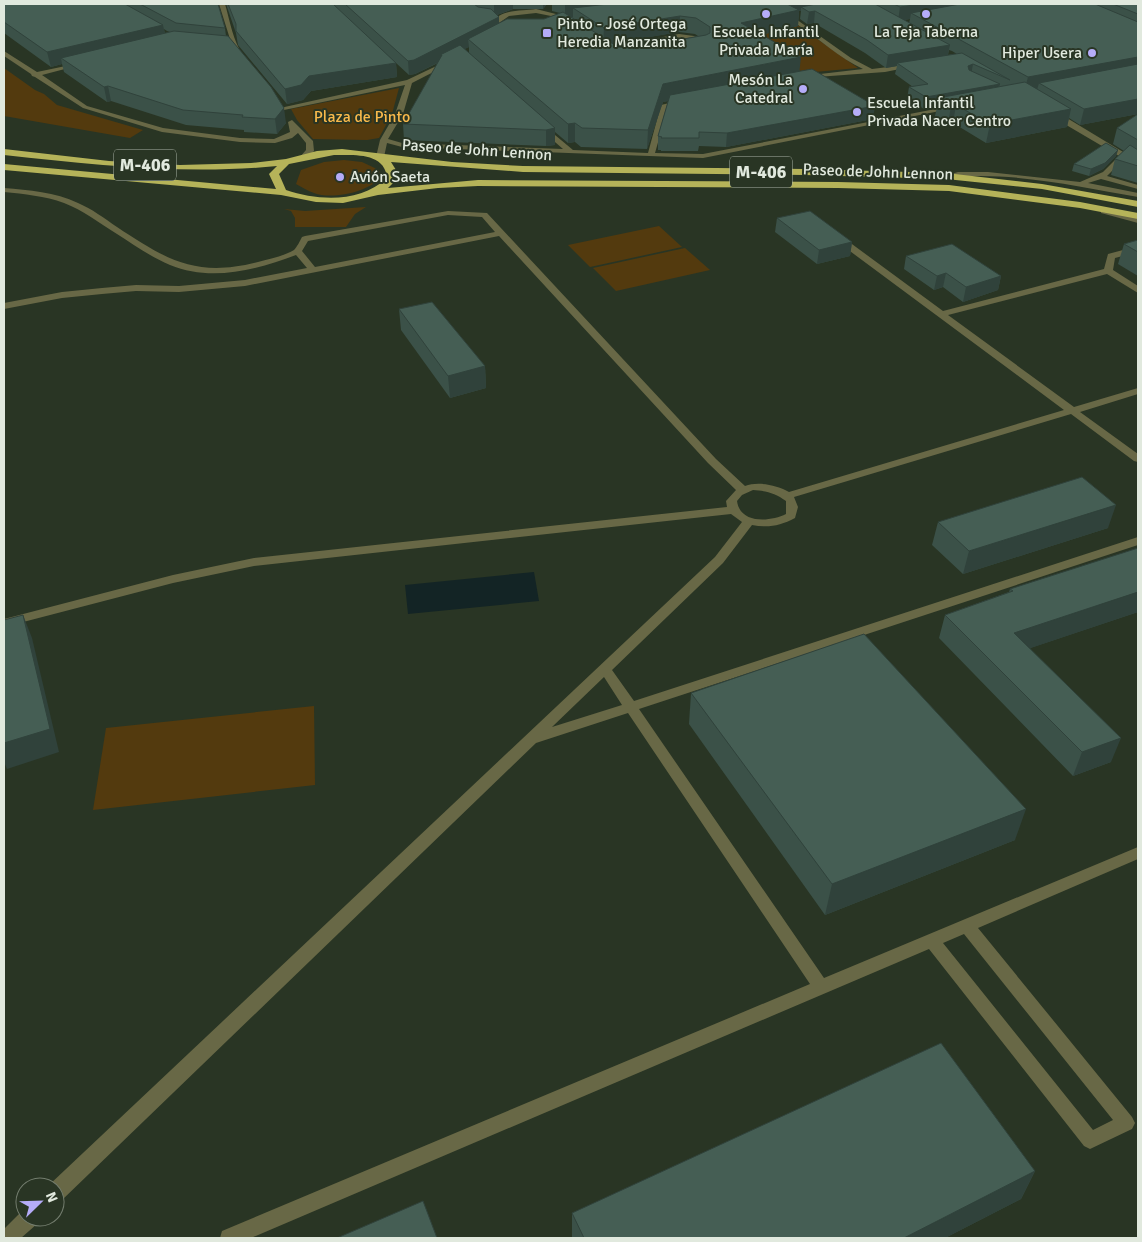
<svg xmlns="http://www.w3.org/2000/svg" width="1142" height="1242" viewBox="0 0 1142 1242" font-family="Signika,sans-serif">
	<rect width="100%" height="100%" fill="#293524"/>
	<g fill="#533a0e">
		<polygon points="799,26 858,68 804,73 750,39 755,36"/>
		<polygon points="4,68 35,90 44,94 57,105 143,130 130,138 4,116"/>
		<polygon points="399,88 392,114 379,138 367,140 313,139 297,120 291,109"/>
		<path d="M344,160L362,162L379,170L381,177C369,192 332,200 314,193C308,191 302,187 296,184L301,170L324,162Z"/>
		<polygon points="366,207 355,214 346,227 295,227 295,218 291,211 284,209 305,211"/>
		<polygon points="659,226 682,247 590,267 568,245"/>
		<polygon points="685,248 710,270 616,291 593,268"/>
		<polygon points="314,706 315,785 93,810 106,728"/>
	</g>
	<polygon fill="#132425" points="534,572 539,601 408,614 405,585"/>
	<g fill="none" stroke-linecap="round" stroke-linejoin="round">
		<g fill="#686846" fill-rule="evenodd">
			<path d="M219,4H225C230,21 233,41 243,55L242,56H238L230,46V39Z"/>
			<path d="M760,4H766L793,17L851,58L872,69L912,64L915,66L885,72L803,78V76L863,69C839,58 820,39 798,25C786,17 770,14 760,4Z"/>
			<path d="M536,9L560,15L566,23C549,40 509,41 493,23C499,9 523,11 536,9ZM536,13L556,17L560,23C544,34 514,36 499,23L509,16Z"/>
			<polygon points="679,34 694,36 708,46 703,47 690,39 679,38 603,51 600,49"/>
			<polygon points="4,51 37,72 80,63 80,65 42,75 87,106 163,128 240,138 274,139 290,132 288,122 292,120 313,141 314,151 307,159 301,159 300,157 306,150 306,143 298,133 292,138 275,143 240,142 162,132 83,108 35,77 32,76 31,74 4,56"/>
			<polygon points="449,60 451,61 451,63 412,83 403,114 388,139 402,143 563,149 540,129 540,125 543,125 573,150 648,153 661,105 682,100 684,101 684,103 668,107 655,153 703,154 951,106 955,108 703,158 402,147 387,143 384,157 380,159 376,157 380,140 395,114 405,85 284,110 280,108 407,80"/>
			<path d="M1051,112H1057L1138,161V166L1124,159L1107,176L1138,185V189L1101,179L1088,183L1138,193V197C1081,187 1005,170 948,178L944,176L958,172H988L1080,182L1103,172L1119,156L1051,116Z"/>
			<path d="M4,188C29,190 55,192 78,203C92,209 104,218 117,227C167,260 196,278 258,262C269,259 284,256 294,250C297,247 300,241 302,237L305,236L448,211L487,213L716,459L745,486C758,481 777,485 789,492L1064,410L835,240V236H841L943,311L1104,269L1108,254L1138,246V252L1115,258L1113,270L1138,286V293L1107,274L948,315L1074,407L1138,388V394L1080,412L1138,454V462L1134,461L1071,414L794,497L798,507L795,518C780,526 768,528 752,525L723,563L612,670L634,701L1138,537V545L639,709L824,978L1138,847V859L978,928L1132,1117L1135,1123L1132,1129L1090,1149L1084,1146L929,949L251,1238H220L222,1231L810,984L628,713L536,743L62,1200L55,1202V1187L48,1186L715,557L742,522L731,514L254,566L173,583L4,627V619L173,575L254,558L727,507L726,501L736,490L708,463L499,236L245,286L179,292L136,291L102,294L62,298L4,309V303L62,292L102,288L136,285L179,286L245,280L307,268L296,255C256,270 211,282 170,265C151,257 134,245 117,234C99,223 83,210 64,203C45,196 24,194 4,192ZM448,215L482,217L495,232L315,267L302,251L308,241ZM753,490C767,491 775,493 786,501V514C770,522 740,524 737,501L742,495ZM604,677L622,705L552,727ZM964,934L1113,1120L1093,1130L943,943Z"/>
			<polygon points="1101,209 1138,218 1138,223 1101,213"/>
			<polygon points="23,1210 25,1210 25,1217 39,1217 37,1224 21,1238 4,1238 4,1229"/>
		</g>
		<path fill="#b5b359" fill-rule="evenodd" d="M4,149L109,161L180,165L251,163L286,159L317,151L342,149L452,162L523,166L805,169L946,173L1042,184L1138,201V207L1042,189L946,179L805,175L523,172L391,162L396,170L397,179L388,188L478,180L838,182L949,185L1080,202L1138,213V219L1080,208L949,191L838,188L478,186L438,188L378,195L343,203L316,202L281,195L4,170V164L276,189L269,174L277,166C186,175 95,165 4,155ZM334,155C354,155 385,152 387,178C360,203 319,201 286,190L279,174L289,164Z"/>
	</g>
	<g fill="#3b5148" fill-rule="evenodd">
		<path d="M4,4H218L225,28L226,36L286,123L277,134L244,132V130L186,125L111,101L107,102L64,72L62,64L51,67L4,33ZM164,29L167,31L170,32L165,34Z"/>
		<path d="M226,4H550H547L543,9H513L497,15L499,17V23L544,19L560,13L552,11V4H1138V114L1080,125L1069,118L1067,127L986,143L953,123L948,124L935,116L937,107L924,109L907,99L909,87H913L895,74L897,66L886,68L865,53L814,23L807,24L800,19L801,11H799L798,26L761,35L800,71L873,119L726,147L699,146L698,151H661V150H658V136L668,101L663,102L647,149L581,147L575,142L568,143L555,132V145L546,146L404,140L403,124L438,63L415,74L409,75L396,63L397,77L311,91L303,100L287,104L238,45L236,33ZM910,19L909,23L904,20ZM679,32L695,34L698,36L633,48L618,47L613,43ZM469,47V53L464,49ZM949,50L952,51L957,54L948,55Z"/>
		<polygon points="1138,114 1138,183 1111,175 1115,159 1124,151 1113,144 1117,128"/>
		<polygon points="1118,150 1116,156 1103,169 1089,176 1072,171 1074,164"/>
		<polygon points="777,218 852,242 850,256 817,264 775,232"/>
		<polygon points="1138,240 1138,276 1118,264 1124,244"/>
		<polygon points="906,256 1001,276 998,290 963,302 943,287 934,290 904,269"/>
		<polygon points="399,309 485,366 486,388 450,398 401,330"/>
		<polygon points="938,522 1108,528 963,574 932,545"/>
		<polygon points="1010,589 1138,612 1030,648 1111,762 1073,776 939,638 945,615 1009,592"/>
		<polygon points="691,693 1015,840 825,915 689,724"/>
		<polygon points="1035,1171 1021,1199 945,1238 572,1238 572,1213"/>
	</g>
	<g fill="#30423b">
		<polygon points="494,4 513,4 513,9 494,16"/>
		<polygon points="543,4 550,4 547,4 543,9"/>
		<polygon points="565,4 650,4 573,8 573,17 565,18"/>
		<polygon points="791,4 840,4 801,7 801,11 799,11 798,26 739,40 741,23 790,12"/>
		<polygon points="921,4 995,4 911,13 910,19 898,21 900,7"/>
		<polygon points="815,11 814,23 807,24 809,12"/>
		<polygon points="680,16 679,32 603,45 604,28"/>
		<polygon points="499,17 499,31 468,39 469,47 415,74 409,75 408,61"/>
		<polygon points="163,25 166,39 61,58 62,64 51,67 47,52"/>
		<polygon points="950,45 947,58 897,63 897,66 886,68 888,55"/>
		<polygon points="801,57 799,75 663,102 647,149 648,130 663,84"/>
		<polygon points="1138,57 1138,71 1039,83 1037,90 1024,92 1028,77"/>
		<polygon points="396,63 397,77 311,91 303,100 287,104 285,89 309,76"/>
		<polygon points="973,64 971,75 968,66"/>
		<polygon points="1000,84 997,96 938,98 937,107 924,109 926,97"/>
		<polygon points="108,86 111,101 107,102 104,87"/>
		<polygon points="1138,99 1138,114 1080,125 1084,109"/>
		<polygon points="956,105 953,123 948,124 951,106"/>
		<polygon points="875,106 873,119 726,147 727,133"/>
		<polygon points="284,108 286,123 277,134 275,119"/>
		<polygon points="1071,109 1067,127 986,143 990,124"/>
		<polygon points="575,123 575,142 568,143 568,124"/>
		<polygon points="555,128 555,145 546,146 546,130"/>
		<polygon points="1118,150 1116,156 1103,169 1089,176 1091,169"/>
		<polygon points="852,242 850,256 817,264 819,250"/>
		<polygon points="946,273 943,287 934,290 937,276"/>
		<polygon points="1001,276 998,290 963,302 966,287"/>
		<polygon points="485,366 486,388 450,398 448,376"/>
		<polygon points="1116,505 1108,528 963,574 969,551"/>
		<polygon points="1138,592 1138,612 1007,656 1014,633"/>
		<polygon points="23,615 32,638 59,752 7,769 4,762 4,743"/>
		<polygon points="1121,738 1111,762 1073,776 1082,752"/>
		<polygon points="1026,809 1015,840 825,915 832,884"/>
		<polygon points="1035,1171 1021,1199 945,1238 904,1238"/>
	</g>
	<g fill="#455e54" stroke="#30423b">
		<polygon points="4,4 125,4 163,25 47,52 4,22"/>
		<polygon points="140,4 218,4 225,28 176,23"/>
		<polygon points="228,4 333,4 396,63 309,76 301,85 285,89 236,31 236,24"/>
		<polygon points="345,4 474,4 478,7 491,9 499,17 414,60 408,61"/>
		<polygon points="608,4 787,4 799,10 741,23 801,57 663,84 648,130 582,128 575,123 568,124 468,39 507,19 544,19 563,12 618,47 633,48 706,35 710,33 710,27 696,18 680,16 604,28 573,8"/>
		<polygon points="816,4 875,4 950,45 888,55 867,40 815,11 809,12 801,7"/>
		<polygon points="894,4 921,4 900,7"/>
		<polygon points="960,4 1095,4 1138,22 1138,57 1028,77 911,13"/>
		<polygon points="1113,4 1138,4 1138,14"/>
		<polygon points="174,31 228,36 271,87 284,108 275,119 242,117 243,115 183,110 108,86 104,87 61,58"/>
		<polygon points="460,45 555,128 546,130 403,124 442,55 440,55"/>
		<polygon points="962,53 1010,80 973,64 968,66 969,70 1000,84 926,97 909,87 928,84 897,63"/>
		<polygon points="1138,64 1138,99 1084,109 1039,83"/>
		<polygon points="812,69 875,106 727,133 699,132 699,138 661,138 662,137 658,136 670,95"/>
		<polygon points="1025,82 1071,109 990,124 956,105 951,106 938,98"/>
		<polygon points="1138,114 1138,140 1117,128"/>
		<polygon points="1106,143 1118,150 1105,163 1091,169 1074,164"/>
		<polygon points="1130,145 1138,150 1138,166 1115,159"/>
		<polygon points="810,211 852,242 819,250 777,218"/>
		<polygon points="1138,240 1138,252 1124,244"/>
		<polygon points="952,244 1001,276 966,287 946,273 937,276 906,256"/>
		<polygon points="432,302 485,366 448,376 399,309"/>
		<polygon points="1082,477 1116,505 969,551 938,522"/>
		<polygon points="1138,548 1138,592 1014,633 1121,738 1082,752 945,615 1013,591 1010,589"/>
		<polygon points="23,615 50,729 4,743 4,620"/>
		<polygon points="864,634 1026,809 832,884 691,693"/>
		<polygon points="941,1043 1035,1171 904,1238 584,1238 572,1213"/>
		<polygon points="423,1201 437,1238 337,1238"/>
	</g>
	<g fill="#b5acf8" stroke="#293524" stroke-width="2">
		<circle cx="766" cy="14" r="5"/>
		<circle cx="926" cy="14" r="5"/>
		<rect x="542" y="28" width="10" height="10" rx="2.5"/>
		<circle cx="1092" cy="53" r="5"/>
		<circle cx="803" cy="89" r="5"/>
		<circle cx="857" cy="112" r="5"/>
		<circle cx="340" cy="177" r="5"/>
	</g>
	<g text-anchor="middle" dominant-baseline="central" stroke-width="4" stroke-linejoin="round" paint-order="stroke">
		<g font-size="16" fill="#e1e9de" stroke="#293524" text-anchor="start">
			<text x="557" y="24">Pinto - José Ortega<tspan x="557" dy="18">Heredia Manzanita</tspan></text>
			<text x="766" y="32" text-anchor="middle">Escuela Infantil<tspan x="766" dy="18">Privada María</tspan></text>
			<text x="926" y="32" text-anchor="middle">La Teja Taberna</text>
			<text x="1082" y="53" text-anchor="end">Hiper Usera</text>
			<text x="793" y="80" text-anchor="end">Mesón La<tspan x="793" dy="18">Catedral</tspan></text>
			<text x="867" y="103">Escuela Infantil<tspan x="867" dy="18">Privada Nacer Centro</tspan></text>
			<text x="350" y="177">Avión Saeta</text>
		</g>
		<g font-size="16" fill="#f9b94b" stroke="#293524">
			<text x="362" y="117">Plaza de Pinto</text>
		</g>
		<g font-size="16" fill="#e1e9de" stroke="#293524">
			<text transform="translate(477 150) rotate(4)">Paseo de John Lennon</text>
			<text transform="translate(878 172) rotate(2)">Paseo de John Lennon</text>
		</g>
		<g fill="#293524" stroke="#aab3a6" stroke-width="1">
			<rect x="114" y="149.5" width="62" height="31" rx="4"/>
			<rect x="730" y="156.5" width="62" height="31" rx="4"/>
		</g>
		<g font-size="18" font-weight="bold" fill="#e1e9de">
			<text x="145" y="165">M-406</text>
			<text x="761" y="172">M-406</text>
		</g>
	</g>
	<rect width="1142" height="1242" fill="none" stroke="#e1e9de" stroke-width="10"/>
	<g transform="translate(40 1202) rotate(67)"><circle r="24" fill="#293524" stroke="#737d6e"/>
	<path d="M0-4L9 19L0 12L-9 19Z" fill="#b5acf8"/>
	<text y="-8" font-size="14" font-weight="bold" text-anchor="middle" fill="#e1e9de">N</text>
	</g>
</svg>
